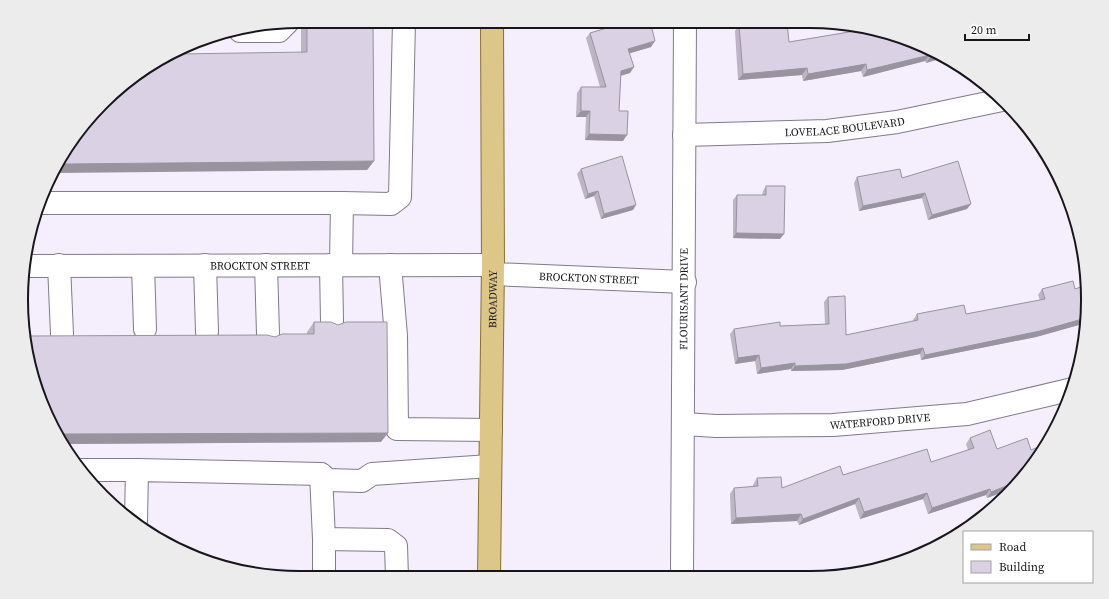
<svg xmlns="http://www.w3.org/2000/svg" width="1109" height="599" viewBox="0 0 1109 599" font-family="'Source Serif 4',serif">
	<rect width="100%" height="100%" fill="#f4eefd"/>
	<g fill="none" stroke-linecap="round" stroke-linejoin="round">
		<g stroke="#817a8a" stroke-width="24">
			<g id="minor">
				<polyline points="240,31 279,31 287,23"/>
				<path id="s1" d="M684,135L827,131L897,122L1002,100"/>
				<polyline points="42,203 342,203"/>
				<polyline points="59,265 62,334"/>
				<polyline points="205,265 207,332"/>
				<polyline points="266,265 268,334"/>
				<polyline points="331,265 332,322"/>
				<polyline points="341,265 342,203 391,204 400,197 404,21"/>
				<polyline points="390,265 396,336 397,429 491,430"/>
				<path id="s2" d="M27,266L493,265"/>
				<polyline points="143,266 145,329"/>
				<path id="s3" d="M493,274L685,282"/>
				<path id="s4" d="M684,424L716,426L833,425L967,414L1073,389"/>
				<polyline points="82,470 137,470"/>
				<polyline points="321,474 324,539 388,540 396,546 397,577"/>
				<polyline points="136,521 137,470 321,474 328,480 362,481 372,474 490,466"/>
				<polyline points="324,539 324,577"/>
				<path id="s5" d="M682,576L685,21"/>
			</g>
		</g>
		<g stroke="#887130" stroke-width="24">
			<g id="major">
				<path id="s6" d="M489,577L493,265L492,21"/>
			</g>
		</g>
		<use href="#minor" stroke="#fff" stroke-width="22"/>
		<use href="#major" stroke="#dcc789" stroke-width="22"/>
	</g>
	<g fill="#bbb5c4">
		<polygon points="306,21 373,21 374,161 367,170 301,53 301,28"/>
		<polygon points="603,21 650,21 651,47 630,53 630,73 621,75 619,111 623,141 585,140 586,117 576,117 577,93 581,87 600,87 586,38 590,33 605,28"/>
		<polygon points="750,22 787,22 789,42 861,30 860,27 882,31 946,57 926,63 925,61 863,77 861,71 803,81 802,75 738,80 735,31 739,25 748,24"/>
		<polygon points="1040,145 1053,166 1047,168 1039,146"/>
		<polygon points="581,169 633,210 601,219 594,196 585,199 577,174"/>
		<polygon points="857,177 902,178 967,209 928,220 922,198 859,211 854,183"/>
		<polygon points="766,186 780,239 733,238 733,200 737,195 762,195 763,191"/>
		<polygon points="1087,285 1086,323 1036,337 921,360 920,354 842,370 791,371 791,369 757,374 755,361 735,364 730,334 734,329 780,326 825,324 824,302 828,297 846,335 913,321 913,320 917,314 966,314 1040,300 1038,295 1042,289 1075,289"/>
		<polygon points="314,322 381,442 66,444 42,406 275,337 307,334 307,332"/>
		<polygon points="970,438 997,449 1019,483 1014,488 987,498 986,495 928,514 923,499 860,519 855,504 799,525 797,521 731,524 730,494 734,488 753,487 753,485 757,478 782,488 843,475 931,462 968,450 966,444"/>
	</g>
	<g fill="#9993a0">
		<polygon points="655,41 651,47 624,55 628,49"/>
		<polygon points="939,54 946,57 926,63 930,57"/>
		<polygon points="930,55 925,61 863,77 867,70"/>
		<polygon points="866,64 861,71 803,81 808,74"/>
		<polygon points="634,67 630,73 617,77 621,71"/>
		<polygon points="807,68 802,75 738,80 743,74"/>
		<polygon points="581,111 590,111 586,117 576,117"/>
		<polygon points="589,134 627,135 623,141 585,140"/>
		<polygon points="374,161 367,170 55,173 59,164"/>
		<polygon points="1051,163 1053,166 1047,168"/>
		<polygon points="598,191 594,196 585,199 588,194"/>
		<polygon points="925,193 922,198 859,211 863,206"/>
		<polygon points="971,204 967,209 928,220 932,215"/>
		<polygon points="636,205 633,210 601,219 604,214"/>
		<polygon points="736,233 784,234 780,239 733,238"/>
		<polygon points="1086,318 1086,323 1036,337 921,360 925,355"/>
		<polygon points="923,348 920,354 842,370 791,371 795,366"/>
		<polygon points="759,355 755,361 735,364 738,358"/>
		<polygon points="795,363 791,369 757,374 761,368"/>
		<polygon points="388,433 381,442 66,444 60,434"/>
		<polygon points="1021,480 1019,483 1014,488 987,498 991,492"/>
		<polygon points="990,489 986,495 928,514 932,508"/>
		<polygon points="927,493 923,499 860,519 864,512"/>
		<polygon points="859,498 855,504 799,525 803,519"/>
		<polygon points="801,514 797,521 731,524 736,518"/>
	</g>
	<g fill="#dad2e4" stroke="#9993a0">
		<polygon points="307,21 373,21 374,161 59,164 68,145 130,79 177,54 307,52"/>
		<polygon points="609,21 650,21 655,41 628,49 634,67 621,71 619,111 628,111 627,135 589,134 590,111 581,111 581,87 606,87 590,33 610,27"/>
		<polygon points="751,22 787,22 789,42 867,29 867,28 882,31 939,54 930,57 930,55 867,70 866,64 808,74 807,68 743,74 739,25 751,24"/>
		<polygon points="622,156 636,205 604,214 598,191 588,194 581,169"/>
		<polygon points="958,161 971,204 932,215 925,193 863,206 857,177 900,169 902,178"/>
		<polygon points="766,186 785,186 784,234 736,233 737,195 766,195"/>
		<polygon points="1073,281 1075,289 1087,285 1086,318 1040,331 925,355 923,348 846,364 795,366 795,363 761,368 759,355 738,358 734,329 780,322 780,326 829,324 828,297 845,296 846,335 918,320 917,314 964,305 966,314 1045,299 1042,289"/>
		<polygon points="314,322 331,322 338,325 346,322 387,322 388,433 60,434 42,406 26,336 267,335 275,337 282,334 314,334"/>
		<polygon points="990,430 997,449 1027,438 1031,450 1048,443 1021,480 991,492 990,489 932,508 927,493 864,512 859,498 803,519 801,514 736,518 734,488 758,486 757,478 781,477 782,488 840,466 843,475 927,449 931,462 974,448 970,438"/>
	</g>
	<g text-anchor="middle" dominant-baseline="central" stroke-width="3" stroke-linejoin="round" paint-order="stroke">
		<g font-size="11" fill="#18151b" stroke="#fff">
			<text stroke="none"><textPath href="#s1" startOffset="161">LOVELACE BOULEVARD</textPath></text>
			<text stroke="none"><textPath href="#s2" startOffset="233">BROCKTON STREET</textPath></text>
			<text stroke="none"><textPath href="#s3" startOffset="96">BROCKTON STREET</textPath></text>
			<text stroke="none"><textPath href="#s6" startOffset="278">BROADWAY</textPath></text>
			<text stroke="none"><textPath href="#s5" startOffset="277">FLOURISANT DRIVE</textPath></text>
			<text stroke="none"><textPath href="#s4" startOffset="196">WATERFORD DRIVE</textPath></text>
		</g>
	</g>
	<path d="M0 0H1109V599H0ZM299 28H810A271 271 0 0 1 1081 299V300A271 271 0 0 1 810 571H299A271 271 0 0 1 28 300V299A271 271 0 0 1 299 28Z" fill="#edeced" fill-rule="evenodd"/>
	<path fill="none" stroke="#18151b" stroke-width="2" d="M299 28H810A271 271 0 0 1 1081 299V300A271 271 0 0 1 810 571H299A271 271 0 0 1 28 300V299A271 271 0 0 1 299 28Z"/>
	<rect x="963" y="531" width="130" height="52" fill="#ffffff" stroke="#a3a1a4"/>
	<rect x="971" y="544" width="20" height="6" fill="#dcc789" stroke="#a3a1a4"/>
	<text x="999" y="551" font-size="12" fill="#18151b">Road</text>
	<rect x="971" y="561" width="20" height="12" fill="#dad2e4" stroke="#a3a1a4"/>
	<text x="999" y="571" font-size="12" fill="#18151b">Building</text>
	<path d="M965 34v6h64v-6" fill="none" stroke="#18151b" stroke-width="2"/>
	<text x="971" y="34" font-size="12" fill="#18151b" stroke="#ffffff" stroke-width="3" paint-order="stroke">20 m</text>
</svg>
